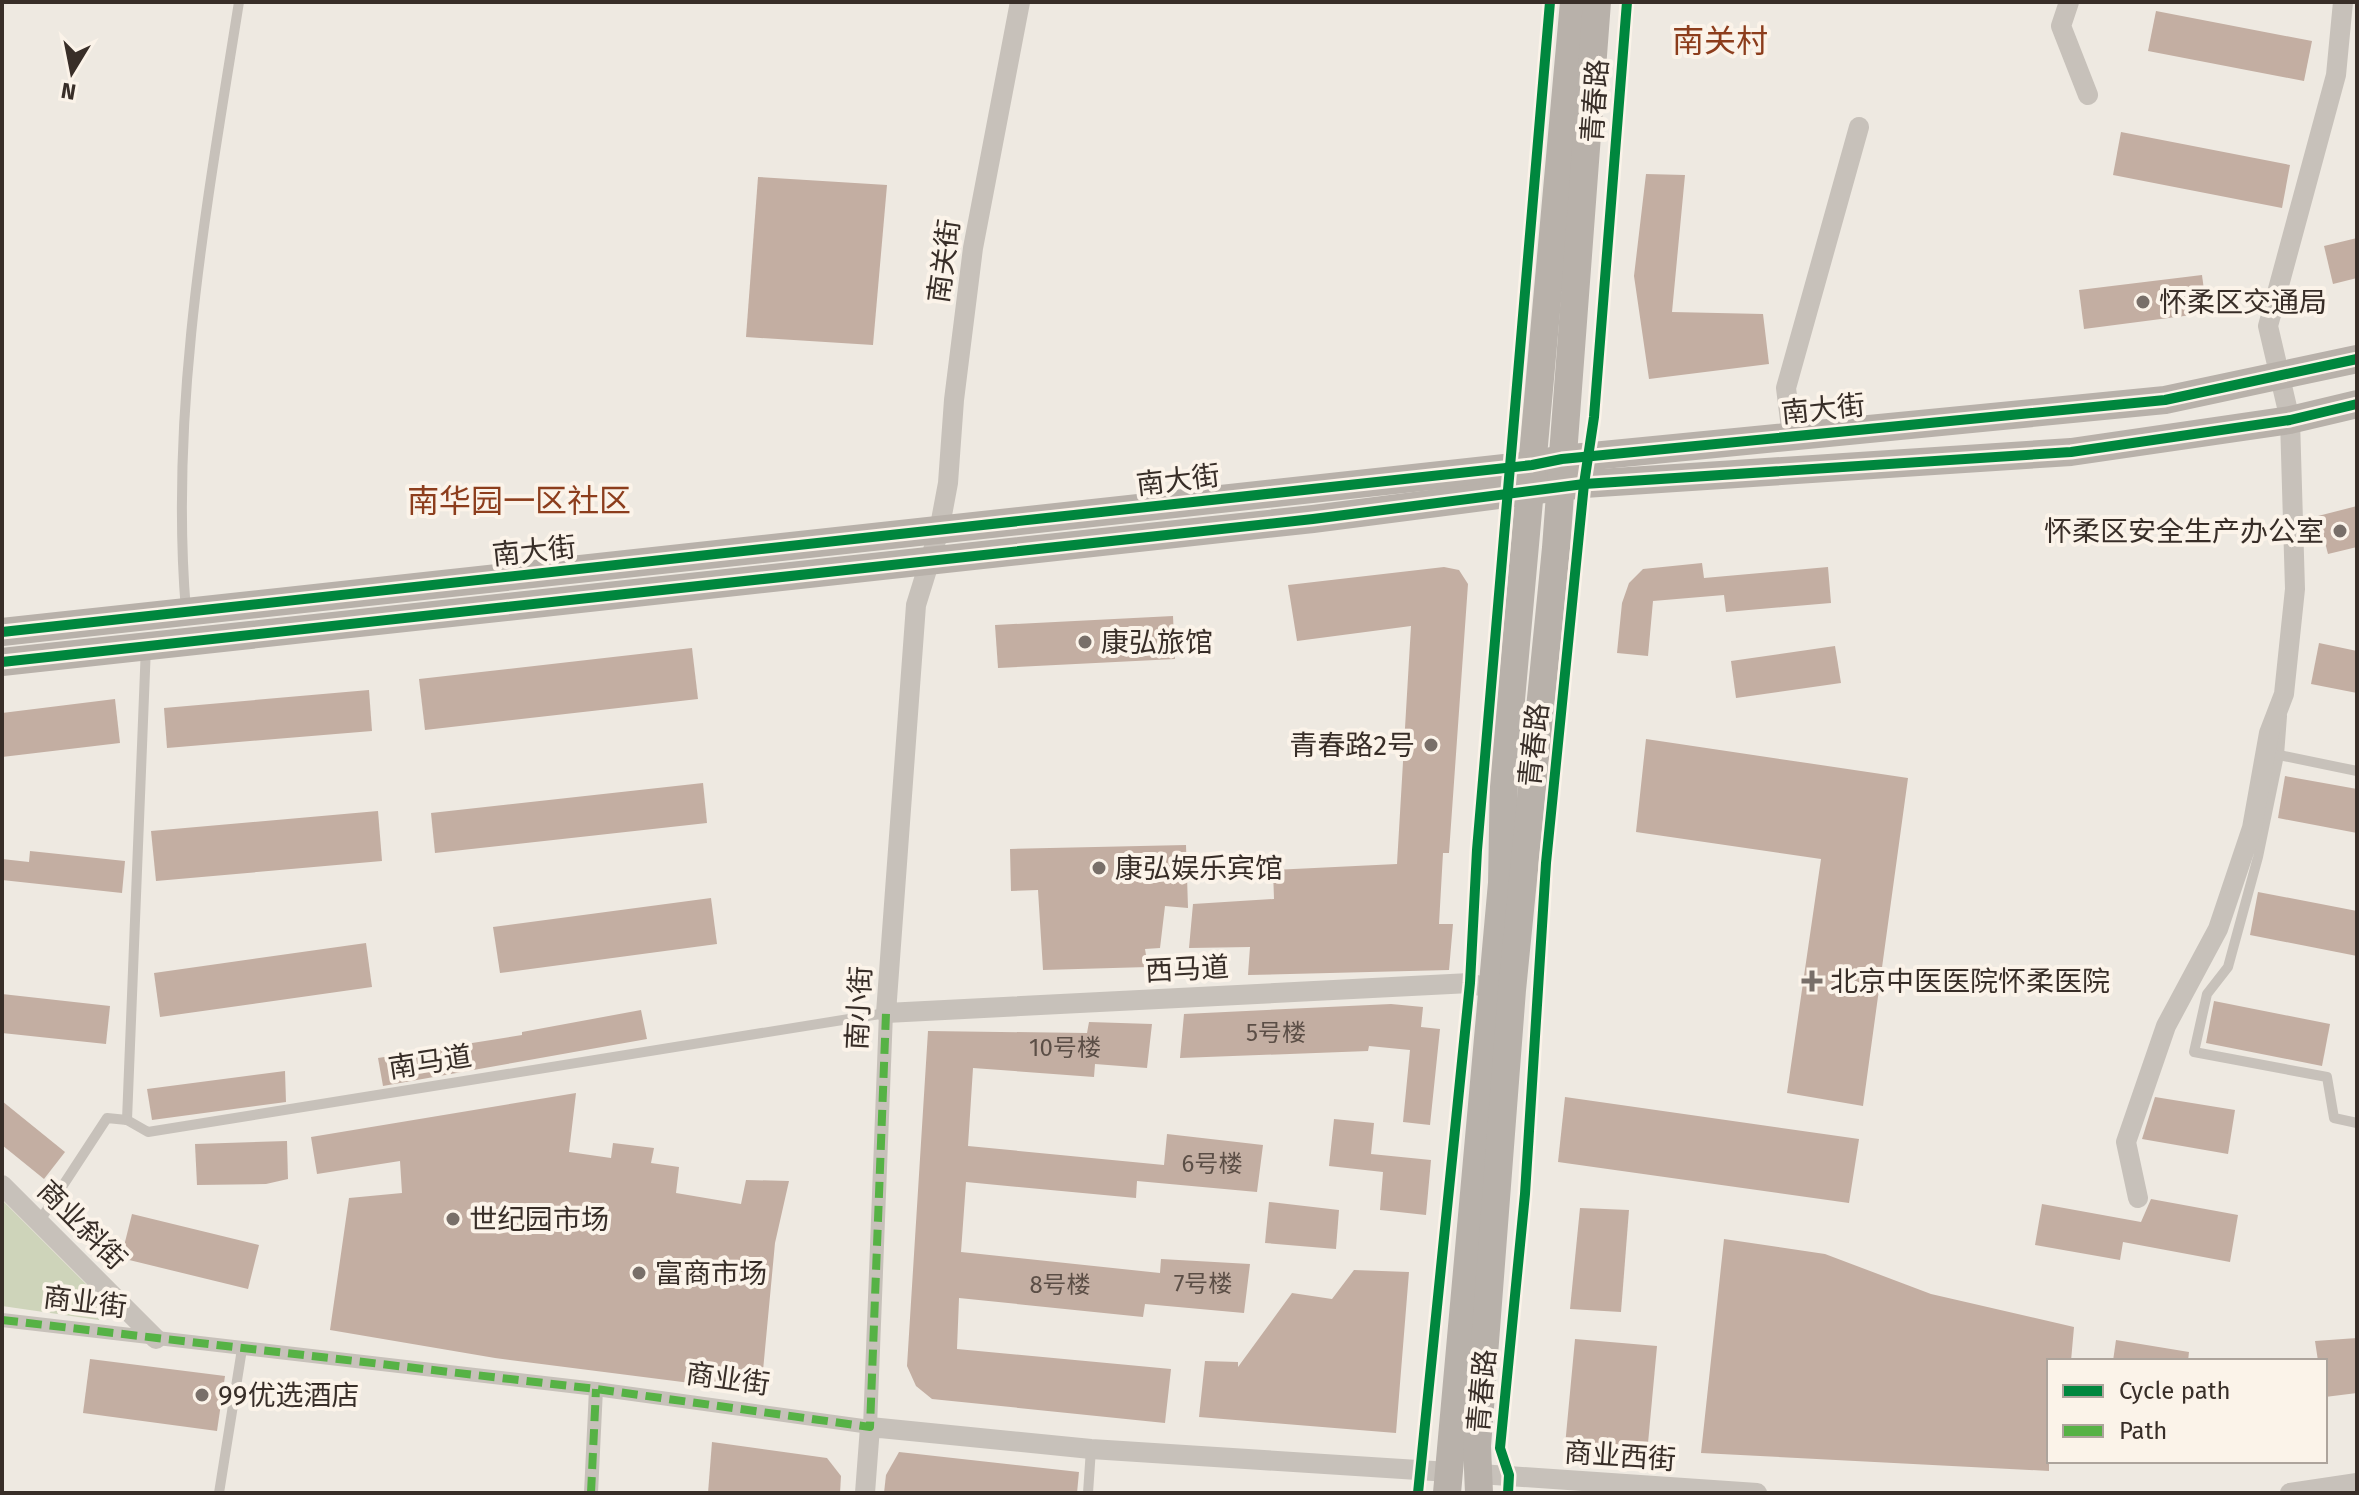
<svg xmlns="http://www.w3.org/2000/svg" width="2359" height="1495" viewBox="0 0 2359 1495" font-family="'Fira Sans','Noto Sans SC',sans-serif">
	<rect width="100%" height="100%" fill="#eee9e1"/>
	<polygon fill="#ced4ba" points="2,1200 107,1305 99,1320 2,1306"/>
	<g fill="#c3aea2">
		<polygon points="2156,11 2312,41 2304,81 2148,51"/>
		<polygon points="2121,132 2290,165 2282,208 2113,175"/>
		<polygon points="1646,174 1685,175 1672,312 1763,314 1769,364 1649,379 1634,276"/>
		<polygon points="758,177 887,185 873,345 746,337"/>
		<polygon points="2357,238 2357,278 2333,284 2324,246"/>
		<polygon points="2202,275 2207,313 2084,329 2079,290"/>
		<polygon points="2357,506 2357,547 2328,554 2318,516"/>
		<polygon points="1702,563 1704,578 1828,567 1831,603 1726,612 1724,595 1653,601 1648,656 1617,653 1622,603 1629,583 1643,569"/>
		<polygon points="1444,567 1459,570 1468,584 1449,853 1443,853 1439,924 1453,924 1449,970 1248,975 1250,947 1189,948 1193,904 1274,899 1273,870 1397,864 1411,626 1297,641 1288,585"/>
		<polygon points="1173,616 1175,659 998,668 995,625"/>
		<polygon points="2319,643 2357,651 2357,693 2311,684"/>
		<polygon points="1835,646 1841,683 1736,698 1731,661"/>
		<polygon points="692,648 698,699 425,730 419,679"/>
		<polygon points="369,690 372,731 167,748 164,708"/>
		<polygon points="115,699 120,743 2,757 2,713"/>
		<polygon points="1646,739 1908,778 1863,1106 1787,1093 1821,859 1636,832"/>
		<polygon points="2285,776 2357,789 2357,833 2278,818"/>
		<polygon points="703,783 707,823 435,853 431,813"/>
		<polygon points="378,811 382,861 156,881 151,831"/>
		<polygon points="1186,845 1188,908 1165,906 1160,948 1145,949 1148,967 1043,970 1038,890 1011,891 1010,849"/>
		<polygon points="30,851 125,861 122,893 2,880 2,859 29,862"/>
		<polygon points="2258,892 2357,911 2357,956 2250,935"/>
		<polygon points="711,898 717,944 500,973 493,927"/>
		<polygon points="366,943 372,987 160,1017 154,973"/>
		<polygon points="2,994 110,1006 106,1044 2,1033"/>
		<polygon points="2214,1001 2330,1024 2322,1066 2206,1043"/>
		<polygon points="1391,1004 1423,1007 1421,1027 1440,1029 1430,1125 1403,1122 1410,1050 1369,1046 1368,1051 1180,1058 1184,1014"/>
		<polygon points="641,1010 647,1039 383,1086 378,1058 522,1035 522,1032"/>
		<polygon points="1089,1022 1152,1024 1147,1068 1095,1064 1094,1077 973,1068 968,1146 1164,1165 1167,1134 1263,1145 1257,1192 1137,1181 1136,1198 966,1182 961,1252 1160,1273 1161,1259 1250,1264 1244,1313 1145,1304 1143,1317 959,1298 957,1349 1171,1369 1165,1423 932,1399 916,1386 907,1366 928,1031 1087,1033"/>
		<polygon points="285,1071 286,1102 152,1120 147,1089"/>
		<polygon points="576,1093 569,1152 611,1158 613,1143 654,1148 651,1163 679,1167 676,1193 741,1204 746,1180 789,1181 775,1243 761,1392 495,1358 330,1330 349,1198 402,1193 400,1161 317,1174 311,1137"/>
		<polygon points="1565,1097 1859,1139 1849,1203 1558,1162"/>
		<polygon points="2155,1097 2235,1110 2228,1154 2142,1139"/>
		<polygon points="2,1101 65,1152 44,1179 2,1145"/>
		<polygon points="1334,1119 1374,1123 1371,1154 1431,1160 1426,1215 1380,1210 1383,1172 1329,1166"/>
		<polygon points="287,1141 288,1179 266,1184 197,1185 195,1144"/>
		<polygon points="2151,1199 2238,1215 2230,1262 2123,1242 2120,1260 2035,1245 2042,1204 2141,1222"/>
		<polygon points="1269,1202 1339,1210 1336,1249 1265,1243"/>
		<polygon points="1580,1208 1629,1210 1621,1312 1570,1309"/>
		<polygon points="132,1214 259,1245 248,1289 121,1258"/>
		<polygon points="1724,1239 1825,1254 1931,1294 2074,1327 2071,1361 2049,1361 2049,1471 1701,1453"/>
		<polygon points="1354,1270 1409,1272 1396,1433 1199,1417 1205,1361 1238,1362 1238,1367 1292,1293 1332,1299"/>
		<polygon points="2357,1338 2357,1393 2325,1397 2325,1361 2318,1361 2315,1341"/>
		<polygon points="1575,1339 1657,1346 1647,1454 1565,1446"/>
		<polygon points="2116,1340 2189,1352 2188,1361 2113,1361"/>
		<polygon points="90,1359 225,1376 217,1431 83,1413"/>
		<polygon points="712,1442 827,1458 841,1476 840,1493 708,1493"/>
		<polygon points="899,1452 1079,1472 1077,1493 884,1493 886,1475"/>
	</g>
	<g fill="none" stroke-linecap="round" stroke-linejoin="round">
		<g stroke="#c7c1ba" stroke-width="10">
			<path d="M186,611C169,407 207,203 239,2"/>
			<polyline points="2282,716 2279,755 2258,857 2228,967 2207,994 2194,1052 2327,1077 2334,1118 2357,1123"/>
			<polyline points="2279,755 2357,771"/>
			<polyline points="127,1120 146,646"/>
			<polyline points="39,1222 107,1118 127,1120 148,1132 886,1013"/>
			<polyline points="219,1493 242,1349"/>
			<polyline points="1088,1493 1091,1449"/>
		</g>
		<g stroke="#c7c1ba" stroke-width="14">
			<polyline points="2,1320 596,1389 870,1427 886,1013"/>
			<polyline points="591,1493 596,1389"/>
		</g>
		<g stroke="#c7c1ba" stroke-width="20">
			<polyline points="1020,2 973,248 954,400 948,483 939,531 916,605 886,1013 1470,983 1490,989"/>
			<polyline points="2069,2 2061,26 2088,95"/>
			<polyline points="1792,436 1786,388 1859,127"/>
			<polyline points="2,1185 156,1339"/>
			<polyline points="2138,1198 2126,1142 2166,1026 2218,929 2252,828 2269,733 2284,694 2295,589 2290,420 2268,326 2336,75 2343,2"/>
			<polyline points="1480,1474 1757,1493"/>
			<polyline points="865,1493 870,1427 1091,1449 1449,1472"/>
			<polyline points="2290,1493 2357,1483"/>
		</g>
		<g stroke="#b8b1aa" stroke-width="28">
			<polyline points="2,632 1532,465 1562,459 2165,400 2357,359"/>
			<polyline points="2,662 1313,519 1584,484 2071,452 2290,420 2357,404"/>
			<polyline points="1447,1493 1502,883 1504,777 1574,2"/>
			<polyline points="1479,1493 1477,1446 1512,990 1556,548 1597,2"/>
		</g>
		<g stroke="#56b245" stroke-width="8" stroke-dasharray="16 8" stroke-linecap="butt">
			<polyline points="2,1320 596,1389 870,1427 886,1013"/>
			<polyline points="591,1493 596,1389"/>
		</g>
		<g stroke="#fbf3e9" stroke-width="15">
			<g id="cycleway">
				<polyline points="2,632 1532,465 1562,459 2165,400 2357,359"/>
				<polyline points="2,662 1313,519 1584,484 2071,452 2290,420 2357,404"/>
				<polyline points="1418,1493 1470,983 1477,850 1550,2"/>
				<polyline points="1508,1493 1509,1475 1500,1448 1525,1194 1546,863 1584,484 1594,417 1627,2"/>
			</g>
		</g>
		<use href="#cycleway" stroke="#00873e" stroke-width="10"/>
	</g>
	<g fill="#786f69" stroke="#fbf3e9" stroke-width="3">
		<circle cx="2143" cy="302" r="8"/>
		<circle cx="2340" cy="531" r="8"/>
		<circle cx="1085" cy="642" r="8"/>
		<circle cx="1431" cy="745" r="8"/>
		<circle cx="1099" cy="868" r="8"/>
		<path d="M1808 969h8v8h8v8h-8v8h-8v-8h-8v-8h8z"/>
		<circle cx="453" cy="1219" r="8"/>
		<circle cx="639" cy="1273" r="8"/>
		<circle cx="202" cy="1395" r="8"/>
	</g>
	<g text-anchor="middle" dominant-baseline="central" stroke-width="8" stroke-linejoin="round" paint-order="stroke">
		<g font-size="24" fill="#5b4e46">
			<text x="1276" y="1033">5号楼</text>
			<text x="1065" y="1048">10号楼</text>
			<text x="1212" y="1164">6号楼</text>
			<text x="1203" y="1284">7号楼</text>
			<text x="1060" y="1285">8号楼</text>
		</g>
		<g font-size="28" fill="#382e28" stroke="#fbf3e9">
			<text transform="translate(1595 101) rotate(-86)">青春路</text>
			<text transform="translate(944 261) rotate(-82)">南关街</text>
			<text transform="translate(1823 409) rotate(-6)">南大街</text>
			<text transform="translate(1178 480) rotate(-7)">南大街</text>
			<text transform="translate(534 551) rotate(-6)">南大街</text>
			<text transform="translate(1534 745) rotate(-84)">青春路</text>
			<text transform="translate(1187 969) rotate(-3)">西马道</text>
			<text transform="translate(859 1008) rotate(-87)">南小街</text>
			<text transform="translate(430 1062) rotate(-9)">南马道</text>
			<text transform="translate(82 1225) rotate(45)">商业斜街</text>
			<text transform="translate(85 1302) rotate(7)">商业街</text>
			<text transform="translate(728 1379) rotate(8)">商业街</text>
			<text transform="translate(1482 1391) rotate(-85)">青春路</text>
			<text transform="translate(1620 1456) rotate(4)">商业西街</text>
		</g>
		<g font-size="28" fill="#382e28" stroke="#fbf3e9" text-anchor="start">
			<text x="2159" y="302">怀柔区交通局</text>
			<text x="2324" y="531" text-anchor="end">怀柔区安全生产办公室</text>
			<text x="1101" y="642">康弘旅馆</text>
			<text x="1415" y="745" text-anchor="end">青春路2号</text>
			<text x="1115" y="868">康弘娱乐宾馆</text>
			<text x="1830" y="981">北京中医医院怀柔医院</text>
			<text x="469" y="1219">世纪园市场</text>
			<text x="655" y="1273">富商市场</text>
			<text x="218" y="1395">99优选酒店</text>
		</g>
		<g font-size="32" fill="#8c3d1c" stroke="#fbf3e9">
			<text x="1720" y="41">南关村</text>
			<text x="519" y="501">南华园一区社区</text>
		</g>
	</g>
	<rect width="2359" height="1495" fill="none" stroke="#382e28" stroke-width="8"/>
	<rect x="2047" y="1359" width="280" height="104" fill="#fbf3e9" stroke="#ada49c" stroke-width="2"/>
	<rect x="2063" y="1385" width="40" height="12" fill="#00873e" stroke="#ada49c" stroke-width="2"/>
	<text x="2119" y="1399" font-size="24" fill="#382e28">Cycle path</text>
	<rect x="2063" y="1425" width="40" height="12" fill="#56b245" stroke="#ada49c" stroke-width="2"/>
	<text x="2119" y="1439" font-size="24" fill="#382e28">Path</text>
	<g transform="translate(72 72) rotate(190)" stroke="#fbf3e9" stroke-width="6" paint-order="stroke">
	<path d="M0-6L14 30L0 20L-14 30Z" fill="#382e28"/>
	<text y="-12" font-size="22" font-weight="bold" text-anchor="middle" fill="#382e28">N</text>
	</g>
</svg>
